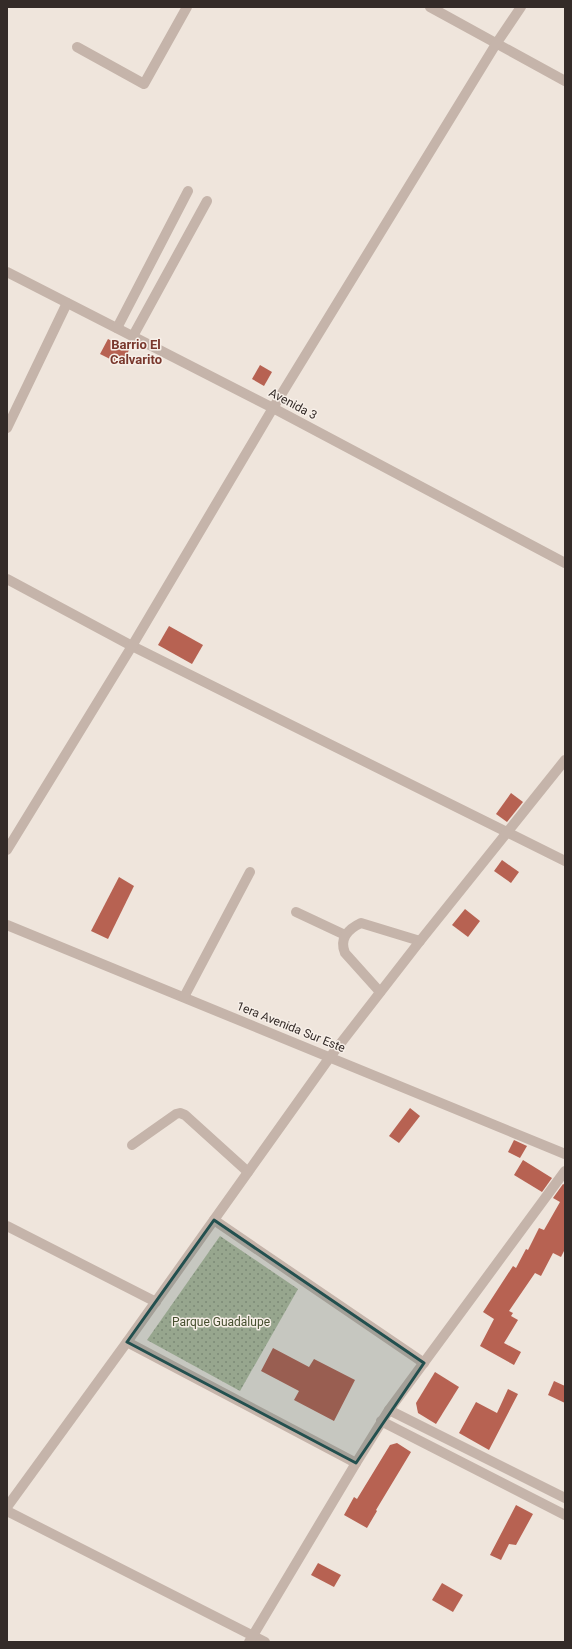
<svg xmlns="http://www.w3.org/2000/svg" width="572" height="1649" viewBox="0 0 572 1649" font-family="Roboto,sans-serif">
	<defs>
		<pattern id="park-dots" width="8" height="8" patternUnits="userSpaceOnUse"><rect width="8" height="8" fill="#b4bc9e"/><path d="M2 2h.1M6 6h.1" fill="none" stroke="#939981" stroke-width="1.8" stroke-linecap="round"/></pattern>
	</defs>
	<rect width="100%" height="100%" fill="#efe5dc"/>
	<polygon fill="url(#park-dots)" points="220,1236 298,1289 240,1391 147,1340"/>
	<g fill="#b76252">
		<polygon points="108,339 129,350 122,365 100,354"/>
		<polygon points="260,365 272,372 264,386 252,379"/>
		<polygon points="169,626 203,645 192,664 158,645"/>
		<polygon points="511,793 523,802 507,822 496,814"/>
		<polygon points="502,860 519,872 511,883 494,871"/>
		<polygon points="119,877 134,886 108,939 91,931"/>
		<polygon points="465,909 480,921 468,937 452,925"/>
		<polygon points="410,1108 420,1116 399,1143 389,1136"/>
		<polygon points="514,1140 527,1146 520,1158 508,1152"/>
		<polygon points="523,1160 552,1178 542,1192 514,1175"/>
		<polygon points="563,1184 565,1185 565,1249 561,1257 553,1253 541,1276 535,1273 509,1311 513,1313 511,1316 518,1320 504,1343 521,1352 514,1365 480,1346 494,1319 483,1312 513,1266 516,1268 526,1249 528,1250 539,1228 544,1230 560,1202 553,1198"/>
		<polygon points="273,1348 309,1367 314,1359 355,1380 334,1421 294,1400 299,1391 261,1371"/>
		<polygon points="435,1372 459,1387 436,1424 418,1413 416,1403"/>
		<polygon points="554,1381 565,1386 565,1403 548,1395"/>
		<polygon points="508,1389 518,1394 489,1450 459,1433 476,1402 497,1413"/>
		<polygon points="397,1443 411,1452 376,1510 377,1511 367,1528 344,1515 354,1497 357,1499 390,1445"/>
		<polygon points="516,1505 533,1514 516,1545 509,1544 501,1560 490,1555"/>
		<polygon points="318,1563 341,1575 334,1587 311,1575"/>
		<polygon points="442,1583 463,1595 453,1612 432,1600"/>
	</g>
	<g fill="none" stroke-linecap="round" stroke-linejoin="round">
		<g stroke="#c5b4aa" stroke-width="10">
			<polyline points="430,7 565,81"/>
			<polyline points="77,47 144,84 187,7"/>
			<polyline points="7,272 273,408 565,563"/>
			<polyline points="117,328 188,191"/>
			<polyline points="133,336 207,201"/>
			<polyline points="7,428 67,303"/>
			<polyline points="7,579 132,646 565,861"/>
			<polyline points="7,850 132,646 273,408 496,44 521,7"/>
			<polyline points="296,912 345,935"/>
			<polyline points="7,925 565,1154"/>
			<path d="M380,992L345,953C339,939 348,929 361,923L420,941"/>
			<polyline points="184,997 250,872"/>
			<polyline points="132,1145 176,1114 180,1113 185,1115 248,1172"/>
			<polyline points="214,1220 424,1363"/>
			<polyline points="7,1226 156,1302"/>
			<polyline points="127,1342 356,1463"/>
			<polyline points="389,1410 565,1498"/>
			<polyline points="381,1421 565,1515"/>
			<polyline points="7,1507 127,1342 330,1057 420,941 565,760"/>
			<polyline points="7,1511 265,1642"/>
			<polyline points="249,1642 356,1463 389,1410 565,1171"/>
		</g>
	</g>
	<path fill="#23504f" fill-opacity="0.2" stroke="#23504f" stroke-width="3" stroke-linejoin="round" d="M214,1220L424,1363L356,1463L127,1342Z"/>
	<g text-anchor="middle" dominant-baseline="central" stroke-width="3" stroke-linejoin="round" paint-order="stroke">
		<g font-size="12" fill="#342b28" stroke="#f7efe8">
			<text transform="translate(293 404) rotate(28)">Avenida 3</text>
			<text transform="translate(291 1027) rotate(22)">1era Avenida Sur Este</text>
		</g>
		<g font-size="12" fill="#464f2f" stroke="#f7efe8">
			<text x="221" y="1322">Parque Guadalupe</text>
		</g>
		<g font-size="13" font-weight="bold" fill="#79372c" stroke="#f7efe8">
			<text x="136" y="344">Barrio El<tspan x="136" dy="15">Calvarito</tspan></text>
		</g>
	</g>
	<rect width="572" height="1649" fill="none" stroke="#342b28" stroke-width="16"/>
</svg>
